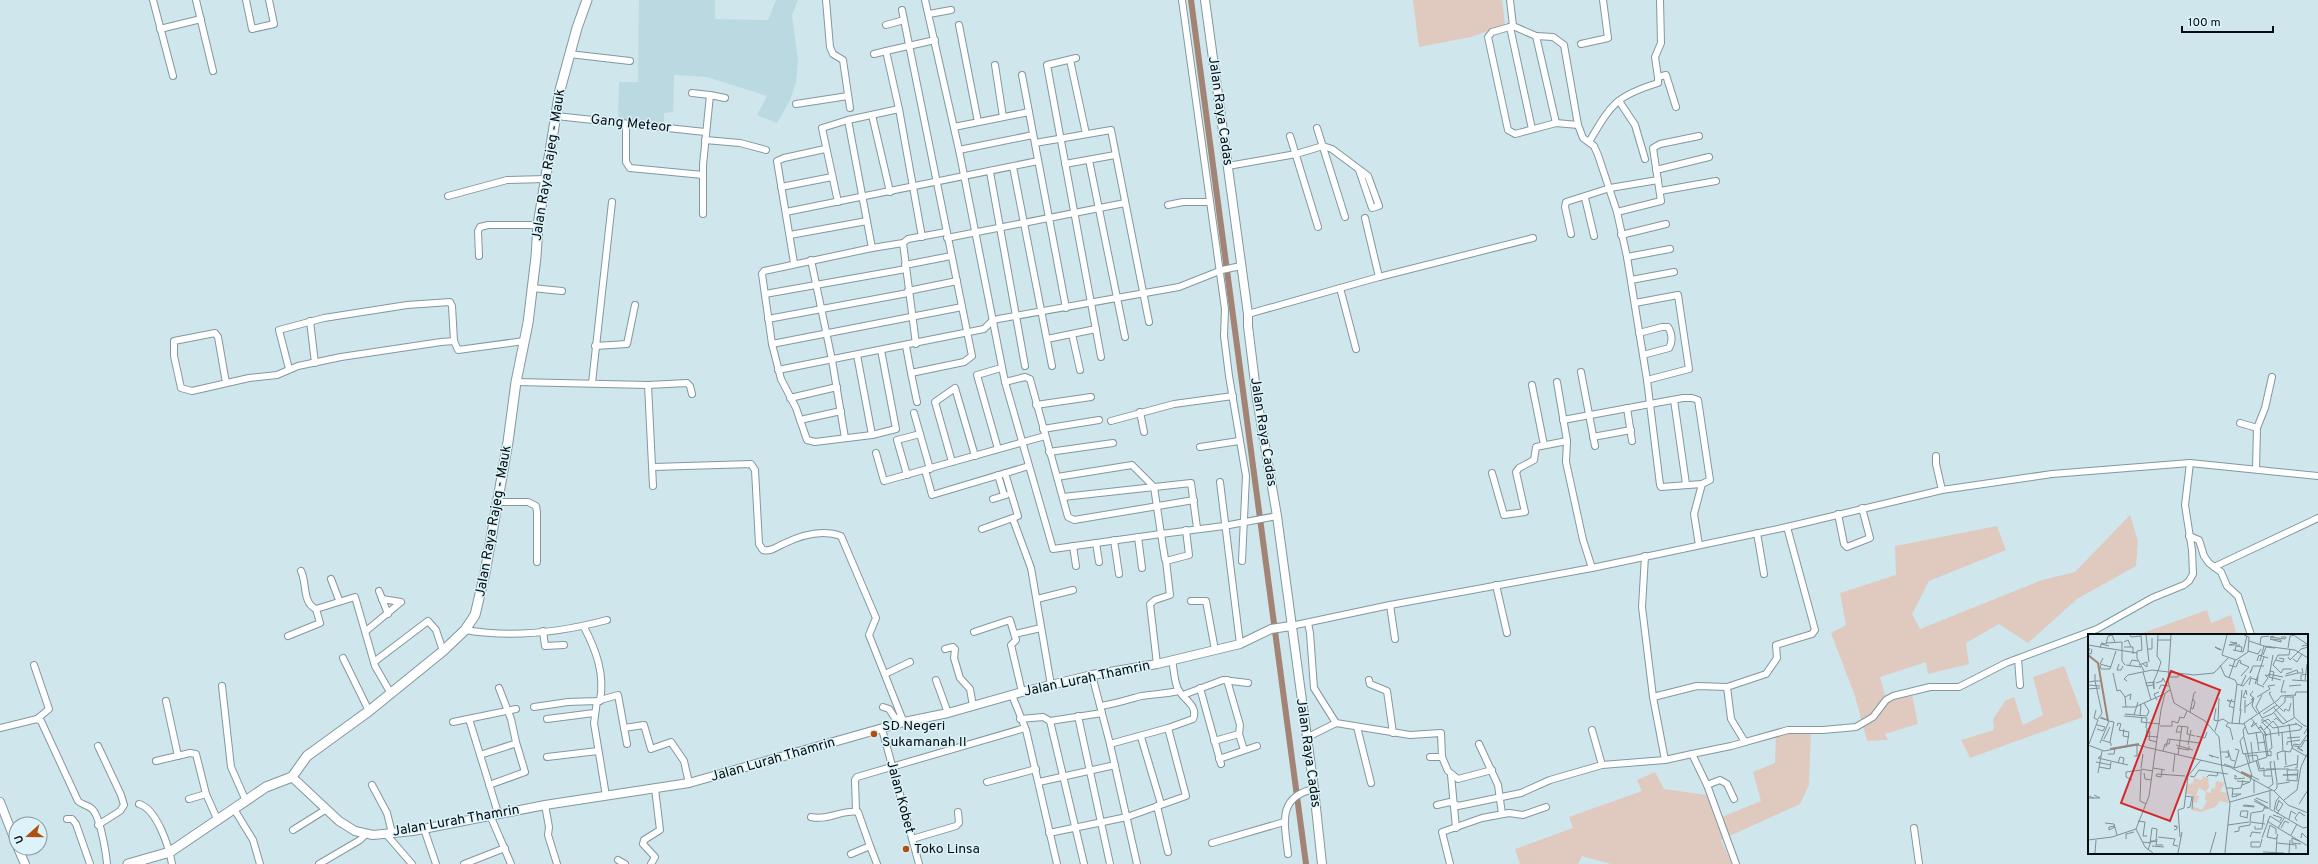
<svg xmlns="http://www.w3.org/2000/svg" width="2318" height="864" viewBox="0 0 2318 864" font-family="Overpass,sans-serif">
	<rect width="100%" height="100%" fill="#cfe6ed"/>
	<polygon fill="#bad9e1" points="639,0 715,0 715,19 768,20 776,0 798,0 792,15 798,61 796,82 790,100 777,123 757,115 767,96 707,77 674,75 673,112 664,113 664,125 618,122 619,82 638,82"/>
	<g fill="#e0cac0">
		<polygon points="1413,0 1502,0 1505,25 1471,37 1419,47"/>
		<polygon points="2130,515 2138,541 2136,566 2077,599 2028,643 1999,624 1966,643 1969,664 1928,674 1926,662 1880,677 1885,695 1911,690 1918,724 1885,734 1888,740 1867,741 1855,696 1831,633 1846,625 1840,593 1896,575 1895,546 1997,526 2006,550 1929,581 1912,614 1920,629 2042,580 2075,572"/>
		<polygon points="2207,610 2211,623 2231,615 2237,635 2137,635"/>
		<polygon points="2064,666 2083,717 1970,758 1961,740 1994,730 1993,719 2005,701 2014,697 2023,725 2043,715 2033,677"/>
		<polygon points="1811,726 1809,785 1800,804 1721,840 1732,864 1611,864 1582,856 1578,864 1520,864 1515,849 1573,828 1569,817 1642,791 1637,780 1655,772 1664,789 1707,795 1717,819 1761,801 1753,772 1775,763 1776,731"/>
	</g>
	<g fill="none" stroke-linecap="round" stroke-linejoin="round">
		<polyline stroke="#a38374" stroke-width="6" points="1191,0 1306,864"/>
		<g stroke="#82989e" stroke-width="8">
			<g id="minor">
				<polyline points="153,0 173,76"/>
				<polyline points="196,0 213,71"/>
				<polyline points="246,0 252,29 274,24 269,0"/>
				<polyline points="826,0 830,47 833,54 843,60 850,108"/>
				<polyline points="925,0 959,150 1005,382 1025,377 1030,379 1068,517 1074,520 1194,500"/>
				<polyline points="1182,0 1225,309 1224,336 1229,376 1246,476 1242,561"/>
				<polyline points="1510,0 1513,26 1492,32 1488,37 1508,130 1515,134 1556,123 1578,125"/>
				<polyline points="902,10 972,356 964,362 911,373 906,346"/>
				<polyline points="929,14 951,10"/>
				<polyline points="886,25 904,20"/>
				<polyline points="959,25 978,122"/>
				<polyline points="1513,26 1536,36 1556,123"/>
				<polyline points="1510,27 1532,129"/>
				<polyline points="160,29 201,19"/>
				<polyline points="1536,36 1553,37 1564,45 1578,125 1583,138 1594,146 1598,155 1617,212 1627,257 1647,380 1660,485 1661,487 1702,484"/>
				<polyline points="1581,44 1608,38 1603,0"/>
				<polyline points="569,54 630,61"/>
				<polyline points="874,54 886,51"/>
				<polyline points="1076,58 1047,65 1101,357"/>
				<polyline points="1070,60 1086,134"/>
				<polyline points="995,65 1003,117"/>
				<polyline points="1022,75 1066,308"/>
				<polyline points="1658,77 1655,57 1661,43 1660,0"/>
				<polyline points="692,93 710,95 703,165 703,214"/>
				<polyline points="710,95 725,98"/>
				<polyline points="1619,101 1635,125 1645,159"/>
				<polyline points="796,104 848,96"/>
				<polyline points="872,115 890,192"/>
				<polyline points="556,116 705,132"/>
				<polyline points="848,120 872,248 764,271 762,274 772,344 781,379 796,408 807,440 815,442 872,435 896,429 881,350"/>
				<polyline points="626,124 626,162 630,168 703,175"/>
				<polyline points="954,127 1029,112"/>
				<polyline points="1317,128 1345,217"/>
				<polyline points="1290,136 1318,227"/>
				<polyline points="705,140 740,143 766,150"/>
				<path d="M1589,142C1611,105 1615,96 1658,83V77L1666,75L1676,107"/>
				<polyline points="1035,143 1111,130 1149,322"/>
				<polyline points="959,150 1033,135"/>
				<polyline points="1089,160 1125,337"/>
				<polyline points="1065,164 1115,155"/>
				<polyline points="1228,166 1296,154 1323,146 1332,149 1368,176 1379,206 1372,208 1359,170"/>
				<polyline points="1013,167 1052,366"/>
				<polyline points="1656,170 1709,157"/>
				<polyline points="990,172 1025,366"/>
				<polyline points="781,187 832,177"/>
				<polyline points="1660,191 1716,181"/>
				<polyline points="448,196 507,180 546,179"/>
				<polyline points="1585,198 1594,236"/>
				<polyline points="838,202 822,128 848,120 899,109"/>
				<polyline points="1168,205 1183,202 1209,202"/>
				<polyline points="786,212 1038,161"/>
				<polyline points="1617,212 1661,201 1653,148 1660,144 1699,136"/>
				<polyline points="1365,218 1379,277"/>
				<polyline points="1571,234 1565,207 1566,202 1610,188 1658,180"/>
				<polyline points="790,235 867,221"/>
				<polyline points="1621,235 1666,224"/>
				<polyline points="922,237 899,109 886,51 935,40"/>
				<polyline points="947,238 1125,203"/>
				<polyline points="872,248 903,243"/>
				<polyline points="479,256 478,231 480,227 488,225 538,225"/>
				<polyline points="1627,257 1670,249"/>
				<polyline points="811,260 832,360 845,438"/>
				<polyline points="794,263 777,161 784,158 825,149"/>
				<polyline points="905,265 951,256"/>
				<polyline points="1631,280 1674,272"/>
				<polyline points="532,288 562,291"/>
				<polyline points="1340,288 1356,349"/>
				<polyline points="908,291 957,281"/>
				<polyline points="765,294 906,269"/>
				<polyline points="1635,303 1678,295 1679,302 1689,369 1647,380"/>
				<polyline points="1248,314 1379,277 1533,238"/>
				<polyline points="768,319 908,293"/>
				<polyline points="310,321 315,363"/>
				<path d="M1639,333L1662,327H1668C1672,333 1673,342 1669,348L1643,355"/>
				<polyline points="1072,334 1080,370"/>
				<polyline points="1047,339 1096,329"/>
				<polyline points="772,344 962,307"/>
				<polyline points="916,344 903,243 908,239 946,232"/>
				<polyline points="595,346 627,344 635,305"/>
				<polyline points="857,355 872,435"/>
				<polyline points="289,369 279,330 324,318 407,305 450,302 452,306 454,341"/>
				<polyline points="778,370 984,329 992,321 998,319 1179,287 1222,270 1241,266"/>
				<polyline points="1581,372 1595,446"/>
				<polyline points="911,373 917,402"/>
				<polyline points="516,382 648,385 653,486"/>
				<polyline points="1005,382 1053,549 1161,534 1165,559"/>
				<polyline points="1557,382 1567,441 1566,462 1583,540 1592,568"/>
				<polyline points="226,383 218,337 215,333 174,341 174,356 181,388 192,391 249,378 277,375 298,366 341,357 441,342 454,341 458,350 524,341"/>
				<polyline points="592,383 612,202"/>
				<polyline points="648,385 687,383 690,386 692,394"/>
				<polyline points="1532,385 1544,445"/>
				<polyline points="790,398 837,387"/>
				<polyline points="1674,400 1686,484"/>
				<polyline points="1036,405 1091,397"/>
				<polyline points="1627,408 1632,441"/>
				<polyline points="1140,412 1144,432"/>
				<polyline points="914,413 930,469"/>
				<polyline points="800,420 841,411"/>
				<polyline points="1563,420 1683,398 1692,398 1698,400 1710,480 1702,484 1694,514 1699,545"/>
				<polyline points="1111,421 1174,404 1233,396"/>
				<polyline points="2240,423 2257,428"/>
				<polyline points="1043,429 1099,420"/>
				<polyline points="1593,437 1631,430"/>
				<polyline points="1200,447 1239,441"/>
				<polyline points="998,449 977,375 1001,368"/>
				<polyline points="1049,452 1113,443"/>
				<polyline points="876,453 884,481 1045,436"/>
				<polyline points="1936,456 1936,464 1942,490"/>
				<polyline points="952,462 935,402 955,388 975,456"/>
				<path d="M653,467L751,464L755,470L759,544L763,550C771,552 776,547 783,544C801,535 822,529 841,536L876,618L869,635L902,718"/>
				<polyline points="2256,469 2257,428 2265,408 2272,377"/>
				<polyline points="925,470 932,495 1029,466"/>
				<polyline points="1492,473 1504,515 1525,512 1516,472 1519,468 1534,460 1536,447 1567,441"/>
				<polyline points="907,475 897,440 920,434"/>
				<polyline points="998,475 1004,495"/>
				<polyline points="1057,477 1132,465 1154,487 1161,534 1224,526 1277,516"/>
				<polyline points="1220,482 1240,644"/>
				<polyline points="1063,497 1191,483 1197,528"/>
				<polyline points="993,499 1006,495"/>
				<polyline points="497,502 528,502 536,506 537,512 537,562"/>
				<polyline points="1838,514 1844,544 1847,547 1870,538 1862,508"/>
				<polyline points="1014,522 1031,568 1051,685"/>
				<polyline points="982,529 1018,516 1005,473"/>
				<polyline points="1757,533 1764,574"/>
				<polyline points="2189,536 2199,540 2204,556 2209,563 2221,572 2227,586 2238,596 2251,635"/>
				<polyline points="1138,537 1142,568"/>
				<polyline points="1114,540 1119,574"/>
				<polyline points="1096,543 1099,562"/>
				<polyline points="1073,546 1076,566"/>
				<polyline points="1645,556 1642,607 1653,697 1665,760 1692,754"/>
				<polyline points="2214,567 2318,518"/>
				<path d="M301,571C307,582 302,603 316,609"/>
				<polyline points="331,579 339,600"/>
				<polyline points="1496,585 1507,633"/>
				<polyline points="379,591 388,614"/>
				<polyline points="1037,599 1073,590"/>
				<polyline points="1191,601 1206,601 1215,650"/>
				<polyline points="1390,605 1395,639"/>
				<polyline points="1308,623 1310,633 1314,688 1336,723 1410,735 1441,733 1442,757"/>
				<polyline points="1291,626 1390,605 1592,568 1787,527 1942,490 2052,474 2190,463 2318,476"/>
				<path d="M584,627C596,650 605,674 600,701"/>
				<path d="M465,630C512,638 562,632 607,620"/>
				<polyline points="366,631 401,602 382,599"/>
				<polyline points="543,631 545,646 564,645"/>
				<polyline points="974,632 1010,620 1016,640 1011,645 1022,692"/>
				<polyline points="1015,634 1041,628"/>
				<polyline points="288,636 320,623 316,609 355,597 375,666 390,692"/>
				<polyline points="945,649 953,647 955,649 954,658 960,678 970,689 973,706"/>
				<polyline points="343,658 369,711"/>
				<polyline points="2018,659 2020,685"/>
				<polyline points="374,662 428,621 436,630 443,651"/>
				<polyline points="1157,664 1150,604 1155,600 1170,595 1166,561 1189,555 1186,530"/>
				<polyline points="34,665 49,709 37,719"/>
				<polyline points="885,674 910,662"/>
				<polyline points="1092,675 1110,744 1137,864"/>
				<polyline points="936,680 948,713"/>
				<polyline points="1227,680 1240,725 1239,734 1244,750"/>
				<polyline points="1369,680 1370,684 1387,691 1393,733"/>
				<polyline points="222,686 231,767 246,801"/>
				<polyline points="1727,687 1766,674 1777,658 1776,645 1812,634 1815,630 1787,527"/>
				<polyline points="1200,688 1221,764"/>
				<polyline points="1012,695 1026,730 1057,864"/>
				<polyline points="1183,695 1223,680 1248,683"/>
				<polyline points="1653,697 1697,686 1727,687 1731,719 1745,742"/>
				<polyline points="166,701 178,756"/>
				<polyline points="597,701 594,723 606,796"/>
				<path d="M1101,706C1115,704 1127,700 1141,696C1152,694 1166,694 1179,691"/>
				<polyline points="534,707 568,702 597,701 618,695 627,744"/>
				<polyline points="883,707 889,709 895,718 902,718 903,720"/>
				<polyline points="1078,716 1110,864"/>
				<polyline points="469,719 498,813"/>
				<polyline points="547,719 594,713"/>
				<polyline points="1020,719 1043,717 1050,721 1084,864"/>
				<polyline points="1050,721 1102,713"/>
				<polyline points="453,722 516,709"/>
				<polyline points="1357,727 1371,783"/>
				<path d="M0,728L37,719L41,721L78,801C82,805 88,805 92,809C100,816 106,852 107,864"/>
				<polyline points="624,728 644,725 651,749 671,742 684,761 689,783"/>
				<polyline points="882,729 919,864"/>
				<polyline points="1592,730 1602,765"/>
				<polyline points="1141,737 1161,804"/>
				<polyline points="1306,738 1336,723"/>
				<polyline points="1214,741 1239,734"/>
				<path d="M1110,744L1168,728L1193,719C1199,705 1182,699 1178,689C1174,681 1174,669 1172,660"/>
				<polyline points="1479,744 1498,785 1502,814"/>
				<polyline points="98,746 121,795 124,805 120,811 98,825"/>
				<polyline points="480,755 514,744 516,742 511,719 499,688"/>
				<polyline points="547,757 598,751"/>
				<polyline points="1430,757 1442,757 1448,771 1458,779 1492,770"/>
				<polyline points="1219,759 1257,746"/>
				<polyline points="156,761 190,753 196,754 206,794 218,821"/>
				<polyline points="1451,775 1456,828"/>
				<polyline points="987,782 1036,769"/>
				<polyline points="1039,782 1115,765"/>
				<polyline points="372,785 387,813 392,833"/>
				<polyline points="489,785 525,772 516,742"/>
				<polyline points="1707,785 1720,780 1727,784 1734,799"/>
				<polyline points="189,799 206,794"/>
				<path d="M139,804C157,809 169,847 172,864"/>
				<polyline points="545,805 549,827 548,835 557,864"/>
				<polyline points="1437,805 1450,802 1458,806 1521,793 1550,780 1602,765 1665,760"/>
				<polyline points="1157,806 1168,852"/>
				<polyline points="234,809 253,840 260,864"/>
				<polyline points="856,811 855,780 857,777 1025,728"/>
				<polyline points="490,815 511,864"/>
				<path d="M811,817C828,821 843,809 858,812L870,846"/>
				<polyline points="67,819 72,819 76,824 90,864"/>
				<polyline points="1914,828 1919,864"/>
				<polyline points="424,829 436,864"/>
				<polyline points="293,830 325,810"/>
				<polyline points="1049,833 1127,817 1186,796 1168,728"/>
				<polyline points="386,834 412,864"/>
				<polyline points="912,839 956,826 959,823 958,812"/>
				<polyline points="1212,843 1284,822"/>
				<polyline points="851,854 870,846 877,864"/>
				<path d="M1288,854C1285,825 1276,797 1314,789"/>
				<polyline points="618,860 625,864"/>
				<polyline points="319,864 360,840 365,835"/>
				<polyline points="464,864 505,848"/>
				<polyline points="651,864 655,857 643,844 644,840 660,830 655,789"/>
				<polyline points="1450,864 1442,832 1482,818 1509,813 1523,815 1546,807"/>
				<polyline points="1736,864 1707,785 1692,754 1731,746 1788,730 1823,730 1856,727 1873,717 1886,700 1893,696 1930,687 1959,687 2006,663 2097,629 2152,598 2184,585 2189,581 2193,574 2192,550 2185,505 2190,463"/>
			</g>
		</g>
		<g stroke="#82989e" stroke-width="10">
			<g id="tertiary">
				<polyline points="1205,0 1248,314 1248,326 1257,399 1277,516 1314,789 1322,864"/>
				<polyline points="292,777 339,821 355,831 373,835 413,831 545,805 689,783 904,722 948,713 1022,692 1092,675 1157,664 1240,644 1271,629 1291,626"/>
				<polyline points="0,802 16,843"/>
				<polyline points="18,848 25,864"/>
			</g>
		</g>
		<g stroke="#82989e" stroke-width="11">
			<polyline id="secondary" points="128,864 170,852 266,787 292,777 307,756 369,711 443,651 465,630 475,615 485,573 508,442 516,382 528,323 536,257 538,225 560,90 577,28 587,0"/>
		</g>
		<use href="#minor" stroke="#fff" stroke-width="6"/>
		<use href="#tertiary" stroke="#fff" stroke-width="8"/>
		<use href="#secondary" stroke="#fff" stroke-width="9"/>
	</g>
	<g fill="#b14f0e" stroke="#dcf3fa" stroke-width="1.5">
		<circle cx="874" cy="734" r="4"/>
		<circle cx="906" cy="849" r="4"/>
	</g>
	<g text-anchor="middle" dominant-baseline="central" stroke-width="3" stroke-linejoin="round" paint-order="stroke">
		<g font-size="14" fill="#060d0f" stroke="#dcf3fa">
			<text transform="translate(1220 111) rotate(82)">Jalan Raya Cadas</text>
			<text transform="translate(631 124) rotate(6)">Gang Meteor</text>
			<text transform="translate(549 165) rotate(-81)">Jalan Raya Rajeg - Mauk</text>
			<text transform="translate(1263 432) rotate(81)">Jalan Raya Cadas</text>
			<text transform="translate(494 521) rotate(-80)">Jalan Raya Rajeg - Mauk</text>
			<text transform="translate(1087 679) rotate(-12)">Jalan Lurah Thamrin</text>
			<text transform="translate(1308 753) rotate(82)">Jalan Raya Cadas</text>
			<text transform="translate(773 760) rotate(-16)">Jalan Lurah Thamrin</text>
			<text transform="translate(900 797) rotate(75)">Jalan Kobet</text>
			<text transform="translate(456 821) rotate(-10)">Jalan Lurah Thamrin</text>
		</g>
		<g font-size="14" fill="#060d0f" stroke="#dcf3fa" text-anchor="start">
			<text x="882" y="726">SD Negeri<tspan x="882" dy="16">Sukamanah II</tspan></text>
			<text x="914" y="849">Toko Linsa</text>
		</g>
	</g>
	<g transform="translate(2088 634)">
		<rect width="220" height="220" fill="#cfe6ed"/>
		<path d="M115,142L120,144L121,153L118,158L111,154L108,161L111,162L109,169L105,168V162L97,159L98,151L105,149L106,144L114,146ZM128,147L137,149L132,157L139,159L140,169L132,167L127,173L113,178L103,176L105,172L114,176L119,167L117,166L118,158L123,159L124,154L127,155Z" fill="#e0cac0"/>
		<path fill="none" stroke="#a38374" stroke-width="2" d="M0,21L10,29L20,87M22,115L51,110M153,138L164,143"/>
		<path fill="none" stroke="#7f8f94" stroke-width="1" d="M42,1L43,3L53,2M53,1L54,16L49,17V24L56,37M58,1L61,28M83,1L80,47L86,69L117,87L131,103L134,135L142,170L137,219M139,1L134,21L148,26L160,18L161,3L156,1M186,2L182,3L197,5L198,3H193M207,2L219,10M182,5L193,6V8ZM70,6H83M161,7L176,12L207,16L220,24M36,8L40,6L43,13M142,8L149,9L141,11H152M13,9L18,10L20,2L24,1L27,8M18,9L34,8V27L37,31M0,11L49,19M172,11L173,3L181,2M36,13H45V20M2,14L0,19L3,20L4,15M12,14L13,10L21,12M200,14L202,2L207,1M59,15H64V4M202,15L201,21H190L185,31L193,39L195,35H204M132,16L127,13L134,16M145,16L155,18L159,2M147,17L148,12L154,13L153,18M160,17L170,20L173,15M175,21L178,13L187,14M185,21L181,43L193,46M200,23L202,26L213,15L220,13L218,11L214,12M15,24L12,30L23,33M205,25L209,28L214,20M188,26L195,28L196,25L191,24M153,27L152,29L161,33L153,42M169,27L171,21L180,24M172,27L176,12M31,30L29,36H33L35,32M12,31L13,35H22L28,17M38,31L53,33M51,31L59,28V33L55,30M132,31L137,42L147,46L149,50L155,52L163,42M141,31L148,33L151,26L153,27M41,32L44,26L50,27M164,35L162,39L165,32H176M70,37L73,28L69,22L70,1M182,37L186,38L184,47M55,38L63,66M25,39L29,57L32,56L37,63L38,73M180,40L195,43M198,40L209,36L210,39H215L214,34M170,42L169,50L176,53M197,42L210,39M81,43H90L91,39M141,44L147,26M196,46L193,58H198M204,46L220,47M213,46V41L220,40M217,46L219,30M39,47L36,45L40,41L64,36L106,41L126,39L140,24M0,48L7,47V40M66,49V55L65,49L70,37M68,49L74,47L75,44L77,48M167,50L176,23M0,51L12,52M65,51L59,52L58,49L67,48M161,51L163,44L169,46M175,51L180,44L177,41L182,42M153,52L158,41M201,52L213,51M0,55L12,54M71,55L73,51L81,52M165,57L162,61L166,64L164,72L169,79M183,58L181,59L186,68L195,77M174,61L168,73L174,84L184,80L197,68V63H205M205,62L206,83L215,91M207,62L208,58H220M37,63L43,60L42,66M169,63L182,55L180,52L187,51M158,64L155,63L158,56L159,61M144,65L141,72L146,74M69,66L66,60L71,58M143,69L139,66L147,68M34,73H47L76,60M157,73L164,68L165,64L163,66M185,73L199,88M103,74L105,75L107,68L105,65M128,74L126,86L130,87M152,77L154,56M102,78L106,59L108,58M196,78L197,75L201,77L203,69M157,79V66M186,79L195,90M37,80L59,82L61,77L56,69M175,80L189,71M46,81L50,68M36,82L59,84L58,94M52,82L53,70M91,83L96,84L99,77M12,84L19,86L13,83M54,84L53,88L72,90M10,85L14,79L7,47H12M173,86H176L185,94M186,86L188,84L195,90L206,84M130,87L131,64M166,88L163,93L169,89M174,88L182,96L184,114L181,116M140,89L138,92L142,94L145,106M144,89L149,50M156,89L160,100L173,98M173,89L180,85L183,88M151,90L153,75M201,90L204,113M9,91L17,93L15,97L9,95M172,91L179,102M215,91L220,93L216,100M29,92L30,89L33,90L31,96L41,98L39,112M72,92H84V87L90,89L92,83M157,93L155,96L156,102L152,107L155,120L183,117V122L178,121M59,94L58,102L70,103M185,94L209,90M36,95L35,102L41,103M62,97L61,106L69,108M127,97L130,87L135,85L141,89L155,90L190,66L193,62L207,61M175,97L185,87L190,93L191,102M93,98H88L90,92L100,93L99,100L107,102M168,98L171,117M175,101L212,96L214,93L207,89M108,102L117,104L119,98M156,103L162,129M199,104L212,103M16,105L22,93M14,106L23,109V112M163,108L165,127M178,108L180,121M12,109L21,87L26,88L22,108M170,109L178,108L177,98L172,93L170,95M1,110L10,86L6,84L8,76M0,111L16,117L49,111L142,133L186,157L200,171L220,179M88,111L105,116M100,111L103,96M199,111V108L212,106M206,112L213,113L217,106L220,107M78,113L80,105L112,109M89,114L101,116V112M204,114L218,122L220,119M209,114L215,117L210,113M140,116L143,126L147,127M75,117L77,110H81L82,106M195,117L202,118L206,110L212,111L219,101M197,117L198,131M133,118H140L141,123H137M157,119L164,142L171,146M20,120H26L27,114M90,121L94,92M13,122L10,124L40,131M46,122H49V111M159,122L169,121L170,126M125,123L121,121L131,124M168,126L171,137L188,135M190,126L189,119L195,117L194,98M170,127L172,135L176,134V142H183M8,128L23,131M30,129L32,123L36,124L35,130M136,130L147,134L179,123L175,100L163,84M11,133L22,135L23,128M196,133L209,130M53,134L55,120M65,134L77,136M146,134L151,116L147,115M207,134H209L210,121M53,135L65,137M178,135H201M85,138L87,120M10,139L14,117M56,139L57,145L63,146M195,141H210M195,141L210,140M68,142L69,140L97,142M68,142L73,143L74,136M102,142L106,143L111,136L140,140M119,143L121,141L129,142L130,138M149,143L147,141V145L157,144M44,146L38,143V138L53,136L52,167L58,170M198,146L209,147L210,136H199L200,146M149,147L161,148M190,150L202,148M154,151L162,148L163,143M138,154H145L144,163L149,162M180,154L185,150L182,128H184M145,155L153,154L155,146M186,157L189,154V148L186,127M166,159V145M144,160H153L148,162M6,161L12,164H6M0,162L6,164H0M97,162L104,163L102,173L99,174M192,162L188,167L186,177L215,194L220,193M168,164L180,169M166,165L185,177M196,166L209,156L213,133L218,122L220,123M166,167L180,174H176M142,168L184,156M211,170L220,156M156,171L166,172V173L155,172ZM182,174V157M104,175L105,162M191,177L188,175L191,166M189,180L195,170L191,167M185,181L194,184L192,187M159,183L160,177H153L152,182L160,184M197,183L190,194L220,212M201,185L203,177L208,180M50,187L57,188L55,202H59M179,187L190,194M209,187L207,184L211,178L217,182M162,188L163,179L175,177L177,172M162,188L177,190M17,189L26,190L29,201M140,191L161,188M27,192L21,193V196L27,193M167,192V195H174L176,180M193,194L197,187L201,189M48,195L61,162L73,76L77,59L82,56M86,196L89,195V192H86L89,193M146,198L151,197V193L162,191V189M188,200V195L182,191L179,203L188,205L190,200M203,201L209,190M70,203L87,205L85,211L90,212M92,203L90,176L96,174L100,142L113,126M162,203L164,198L173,199M174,204L182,182L193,189M213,204L214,199L219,204M38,205V200L46,198M69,205L68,211H75M0,206L24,203L48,195L57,213L65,219M55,208L62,209L64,194L69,195L68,206M172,208H163V213H172L174,205M213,208L204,204V209L213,210M189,209L208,211V215M64,212L76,213M60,216L63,207H68L63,208M175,218L196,219M7,219L8,206M90,219L94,198M122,219L128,198M188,219L189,203M201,219L202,206"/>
		<path fill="#d62828" fill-opacity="0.15" stroke="#d62828" stroke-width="2" d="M83,37L132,56L82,187L33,169Z"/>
		<rect width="220" height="220" fill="none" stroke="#060d0f" stroke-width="2"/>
	</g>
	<g transform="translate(28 836) rotate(249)"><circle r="19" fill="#dcf3fa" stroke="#86979c"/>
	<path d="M0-3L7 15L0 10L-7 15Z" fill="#b14f0e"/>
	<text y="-6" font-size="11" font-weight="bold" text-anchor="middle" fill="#060d0f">U</text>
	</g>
	<path d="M2182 26v6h91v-6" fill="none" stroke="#060d0f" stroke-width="2"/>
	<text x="2188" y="26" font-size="12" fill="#060d0f" stroke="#dcf3fa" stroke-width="3" paint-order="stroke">100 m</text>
</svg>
